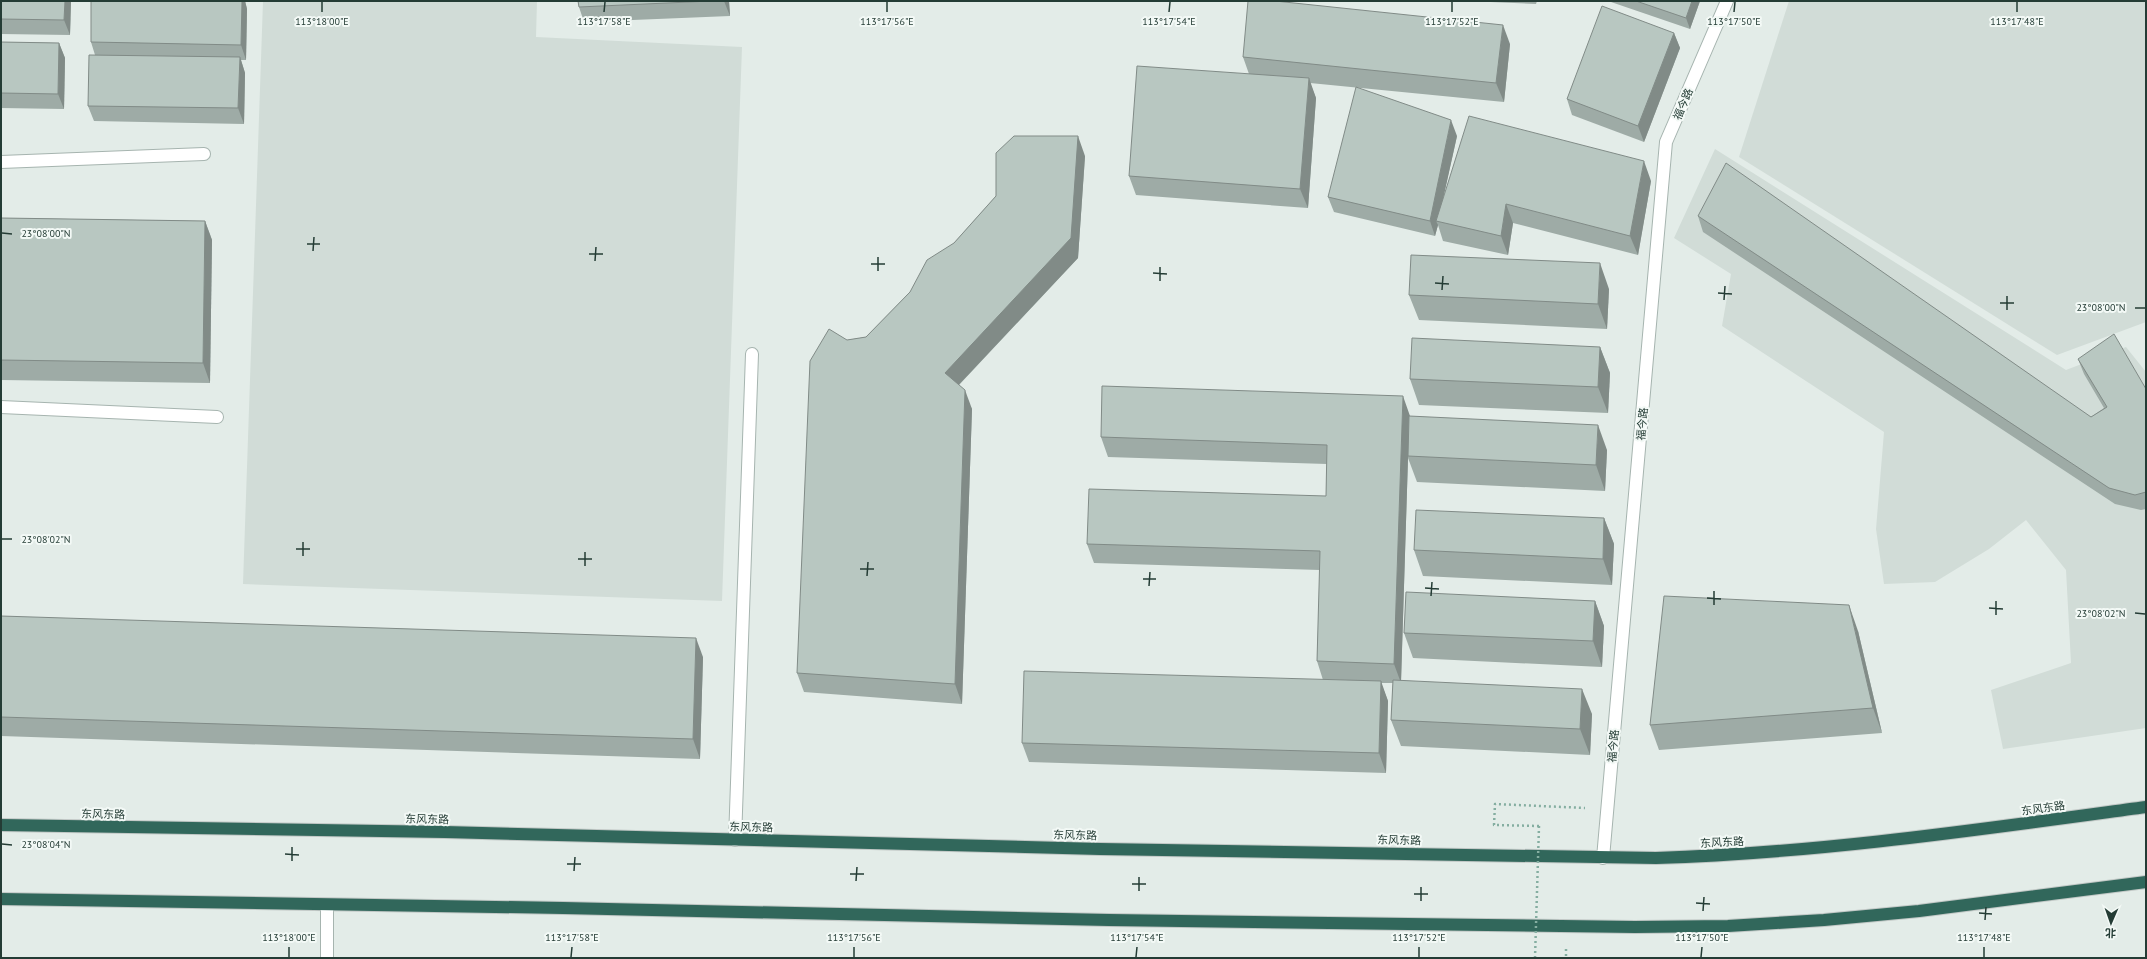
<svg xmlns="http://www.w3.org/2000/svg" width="2147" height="959" viewBox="0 0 2147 959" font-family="'PT Sans','Noto Sans SC',sans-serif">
	<rect width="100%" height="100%" fill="#e3ece8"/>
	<g fill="#d1dcd7">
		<polygon points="263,1 537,1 536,37 742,47 722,601 243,584"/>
		<polygon points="1789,1 2146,1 2146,322 2057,355 1739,157"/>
		<polygon points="1715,149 2066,370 2126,347 2146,372 2146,728 2003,749 1991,690 2071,663 2066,570 2026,520 1989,549 1935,582 1884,584 1876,529 1884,432 1722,326 1731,274 1674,238"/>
	</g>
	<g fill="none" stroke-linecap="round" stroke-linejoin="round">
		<g stroke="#a6b4af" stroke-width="14">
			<g id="minor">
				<polyline points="1,162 204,154"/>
				<polyline points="1,407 217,417"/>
				<polyline points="735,840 752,354"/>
				<polyline points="1603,858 1666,142 1727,1"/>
				<polyline points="327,905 327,958"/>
			</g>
		</g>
		<g stroke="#c2c8c6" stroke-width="14">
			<g id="highway">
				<path d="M1,825L445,832L1100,849L1656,858C1820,853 1983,829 2146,807"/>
				<polyline points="1,899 563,908 1109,920 1635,927 1728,926 1824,920 1919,911 2146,882"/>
			</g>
		</g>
		<g stroke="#85aea1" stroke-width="2.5" stroke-dasharray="2 3" stroke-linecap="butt">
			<polyline points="1539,826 1494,825 1495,804 1585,808"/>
			<polyline points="1566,949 1566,958"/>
		</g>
		<use href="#minor" stroke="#fff" stroke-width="12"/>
		<use href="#highway" stroke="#31675b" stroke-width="12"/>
		<polyline stroke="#85aea1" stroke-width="2.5" stroke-dasharray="2 3" stroke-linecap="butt" points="1535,958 1539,826"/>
	</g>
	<g fill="#9eaba6">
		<polygon points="1,1 71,1 70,35 1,34"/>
		<polygon points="91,1 245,1 247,9 246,60 241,60 245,73 244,124 94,121 88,106 95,55 91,42"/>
		<polygon points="578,1 729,1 730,16 584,22 579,7"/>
		<polygon points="1467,1 1537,1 1536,4"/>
		<polygon points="1611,1 1700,1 1690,29 1611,2"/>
		<polygon points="1674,33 1680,48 1644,142 1572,115 1567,99"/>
		<polygon points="1,42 59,43 65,58 64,109 1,108"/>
		<polygon points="1510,44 1504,102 1310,83 1316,98 1308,208 1136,195 1129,176 1249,74 1243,57"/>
		<polygon points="1457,136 1443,198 1651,181 1638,255 1513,223 1508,255 1443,241 1438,225 1435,236 1334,212 1328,197"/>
		<polygon points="1085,156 1078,258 959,385 972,409 962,704 804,692 797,673 847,340 866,337 910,292 996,196"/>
		<polygon points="1698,216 2091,417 2104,408 2084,374 2078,359 2146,389 2146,509 2141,510 2115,504 1703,232"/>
		<polygon points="1,218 205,221 212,240 210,383 1,380"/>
		<polygon points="1609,289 1607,329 1419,320 1409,295"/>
		<polygon points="1600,347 1610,373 1608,413 1419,405 1410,379"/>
		<polygon points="1410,416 1607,450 1605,491 1417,482 1408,458 1401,680 1592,714 1590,755 1401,746 1391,720 1393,683 1381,683 1388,701 1386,773 1029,762 1022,743 1323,680 1317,661 1320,570 1094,563 1087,544 1326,496 1327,464 1108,457 1101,437"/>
		<polygon points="1604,518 1614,544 1612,585 1423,576 1414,550"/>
		<polygon points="1595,601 1604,626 1602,667 1413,658 1404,633"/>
		<polygon points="1,616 703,657 700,759 1,736"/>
		<polygon points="1858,631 1882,733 1659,750 1650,725"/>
	</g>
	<g fill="#818b87">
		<polygon points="65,1 71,1 70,35 64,20"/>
		<polygon points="242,1 245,1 247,9 246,60 241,45"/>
		<polygon points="724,1 729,1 730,16"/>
		<polygon points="1692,1 1700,1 1690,29 1686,18"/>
		<polygon points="1503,25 1510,44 1504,102 1496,83"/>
		<polygon points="1674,33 1680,48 1644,142 1638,126"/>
		<polygon points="59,43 65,58 64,109 58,94"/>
		<polygon points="240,57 245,73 244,124 238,108"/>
		<polygon points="1309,78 1316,98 1308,208 1300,189"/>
		<polygon points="1451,120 1457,136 1438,222 1436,221 1438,225 1435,236 1430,221"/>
		<polygon points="1078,136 1085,156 1078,258 952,392 945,373"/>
		<polygon points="1644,161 1651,181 1638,255 1630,236"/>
		<polygon points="1506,204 1513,223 1508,255 1501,236"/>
		<polygon points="205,221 212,240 210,383 203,363"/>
		<polygon points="1600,263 1609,289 1607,329 1598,304"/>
		<polygon points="1600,347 1610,373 1608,413 1598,387"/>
		<polygon points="965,390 972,409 962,704 955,684"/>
		<polygon points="1403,396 1410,416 1408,456 1408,458 1401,683 1394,664"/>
		<polygon points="1598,425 1607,450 1605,491 1596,465"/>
		<polygon points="1604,518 1614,544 1612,585 1603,559"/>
		<polygon points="1595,601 1604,626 1602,667 1593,641"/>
		<polygon points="1849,605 1858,631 1882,733 1873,708"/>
		<polygon points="696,638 703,657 700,759 693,739"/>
		<polygon points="1381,681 1388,701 1386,773 1379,753"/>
		<polygon points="1582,689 1592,714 1590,755 1580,729"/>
	</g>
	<g fill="#b8c7c1" stroke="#818b87">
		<polygon points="1,1 65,1 64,20 1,19"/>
		<polygon points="91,1 242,1 241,45 91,42"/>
		<polygon points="578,1 711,1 579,7"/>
		<polygon points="1248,1 1275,1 1503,25 1496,83 1243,57"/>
		<polygon points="1636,1 1692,1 1686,18"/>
		<polygon points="1602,6 1674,33 1638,126 1567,99"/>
		<polygon points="1,42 59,43 58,94 1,93"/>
		<polygon points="89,55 240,57 238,108 88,106"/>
		<polygon points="1137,66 1309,78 1300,189 1129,176"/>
		<polygon points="1356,87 1451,120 1430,221 1328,197"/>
		<polygon points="1469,116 1644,161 1630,236 1506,204 1501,236 1436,221"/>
		<polygon points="1014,136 1078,136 1071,238 945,373 965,390 955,684 797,673 810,361 829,329 847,340 866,337 910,292 927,260 954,243 996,196 996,153"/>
		<polygon points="1726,163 2091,417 2107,407 2078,359 2114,334 2146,389 2146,492 2135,495 2109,488 1698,216"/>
		<polygon points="1,218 205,221 203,363 1,360"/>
		<polygon points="1411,255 1600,263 1598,304 1409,295"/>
		<polygon points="1412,338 1600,347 1598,387 1410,379"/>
		<polygon points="1102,386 1403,396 1394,664 1317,661 1320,551 1087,544 1089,489 1326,496 1327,445 1101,437"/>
		<polygon points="1409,416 1598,425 1596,465 1408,456"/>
		<polygon points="1416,510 1604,518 1603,559 1414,550"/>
		<polygon points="1406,592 1595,601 1593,641 1404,633"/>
		<polygon points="1664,596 1849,605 1873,708 1650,725"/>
		<polygon points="1,616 696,638 693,739 1,717"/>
		<polygon points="1024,671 1381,681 1379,753 1022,743"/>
		<polygon points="1393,680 1582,689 1580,729 1391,720"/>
	</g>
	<path fill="none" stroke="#243c35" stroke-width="1.5" d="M322,12V2M604,12L605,2M887,12V2M1169,12L1170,2M1452,12V2M1734,12L1735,2M2017,12V2M2,233L12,234M307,244H320M313,251L314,237M589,254H603M595,261L596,247M871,264H885M878,271V257M1153,273L1167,274M1160,281V267M1435,283L1449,284M1442,290L1443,276M1718,293L1732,294M1724,300L1725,286M2000,303H2014M2135,308H2145M2007,310V296M2,539H12M296,549H310M303,556V542M578,559H592M585,566V552M860,569H874M867,576L868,562M1143,579H1156M1149,586L1150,572M1425,588L1439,589M1431,596L1432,582M1707,598L1721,599M1714,605V591M1989,608L2003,609M2135,613L2145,614M1996,615V601M2,844L12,845M285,854L299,855M292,861V847M567,864H581M574,871L575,857M850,874H864M856,881L857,867M1132,884H1146M1139,891V877M1414,894H1428M1421,901V887M1696,903L1710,904M1703,911L1704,897M1979,913L1992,914M1985,920L1986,907M289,957V947M571,957L572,947M854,957V947M1136,957L1137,947M1419,957V947M1701,957L1702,947M1984,957V947"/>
	<g text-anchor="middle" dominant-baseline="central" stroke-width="4" stroke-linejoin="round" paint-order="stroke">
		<g font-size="11" fill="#243c35" stroke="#f3f9f6">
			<text transform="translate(1683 104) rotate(-67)">福今路</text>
			<text transform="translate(1642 424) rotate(-85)">福今路</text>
			<text transform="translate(1613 746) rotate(-85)">福今路</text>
			<text transform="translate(2043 808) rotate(-8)">东风东路</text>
			<text transform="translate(103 814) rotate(1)">东风东路</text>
			<text transform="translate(427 819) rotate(1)">东风东路</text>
			<text transform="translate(751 827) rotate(1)">东风东路</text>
			<text transform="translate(1075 835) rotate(1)">东风东路</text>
			<text transform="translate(1399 840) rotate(1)">东风东路</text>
			<text transform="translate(1722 842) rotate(-3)">东风东路</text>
		</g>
	</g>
	<g font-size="10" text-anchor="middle" fill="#243c35" stroke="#f3f9f6" stroke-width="4" stroke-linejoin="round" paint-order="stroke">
		<text x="322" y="25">113°18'00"E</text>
		<text x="604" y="25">113°17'58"E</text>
		<text x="887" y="25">113°17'56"E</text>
		<text x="1169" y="25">113°17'54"E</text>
		<text x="1452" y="25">113°17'52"E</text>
		<text x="1734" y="25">113°17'50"E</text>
		<text x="2017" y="25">113°17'48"E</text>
		<text x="46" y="237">23°08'00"N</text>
		<text x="2101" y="311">23°08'00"N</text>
		<text x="46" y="543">23°08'02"N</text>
		<text x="2101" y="617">23°08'02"N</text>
		<text x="46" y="848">23°08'04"N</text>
		<text x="289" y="941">113°18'00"E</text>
		<text x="572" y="941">113°17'58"E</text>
		<text x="854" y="941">113°17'56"E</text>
		<text x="1137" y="941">113°17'54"E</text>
		<text x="1419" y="941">113°17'52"E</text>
		<text x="1702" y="941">113°17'50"E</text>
		<text x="1984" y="941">113°17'48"E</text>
	</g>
	<rect width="2147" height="959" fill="none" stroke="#243c35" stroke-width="4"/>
	<g transform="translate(2111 923) rotate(182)" stroke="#f3f9f6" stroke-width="3" paint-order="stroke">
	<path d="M0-3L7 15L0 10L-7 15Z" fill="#243c35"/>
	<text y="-6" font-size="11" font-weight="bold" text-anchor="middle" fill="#243c35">北</text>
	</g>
</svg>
